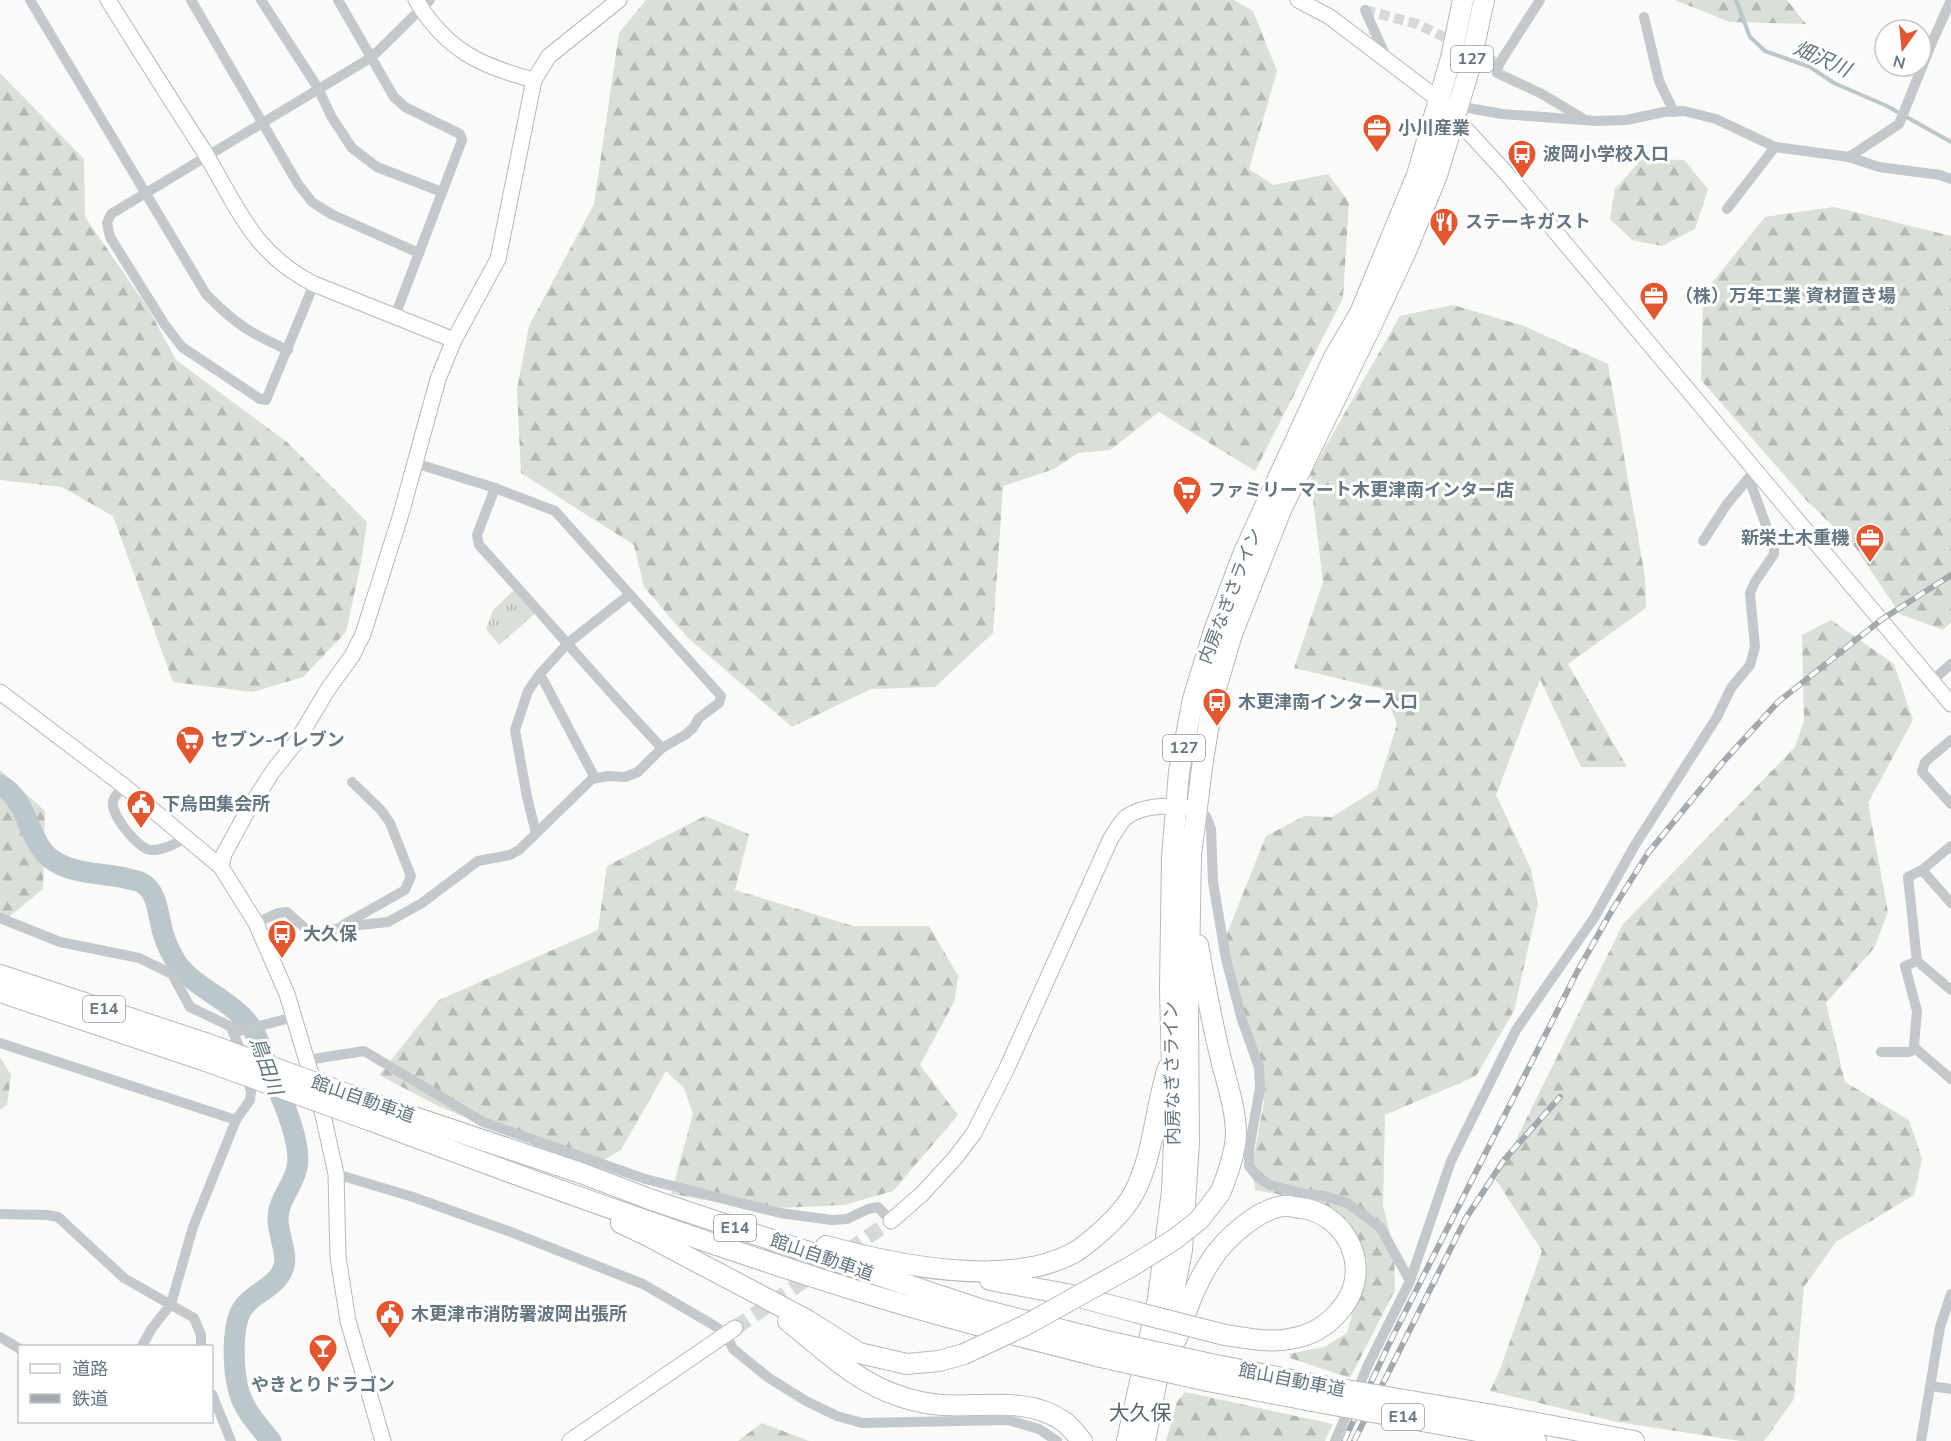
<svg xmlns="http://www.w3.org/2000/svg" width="1951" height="1441" viewBox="0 0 1951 1441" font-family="'Nunito Sans','Noto Sans JP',sans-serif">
	<defs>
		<pattern id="grass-tufts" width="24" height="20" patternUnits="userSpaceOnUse" patternTransform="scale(1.5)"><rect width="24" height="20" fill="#dadfd7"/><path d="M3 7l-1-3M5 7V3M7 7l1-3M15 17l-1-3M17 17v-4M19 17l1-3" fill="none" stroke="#b4b9b4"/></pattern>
		<pattern id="forest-firs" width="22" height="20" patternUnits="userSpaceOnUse" patternTransform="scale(1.5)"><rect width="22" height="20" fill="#dadfd7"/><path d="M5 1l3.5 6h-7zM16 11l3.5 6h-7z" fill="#b4b9b4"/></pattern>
	</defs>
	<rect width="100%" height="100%" fill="#fafaf8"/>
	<polygon fill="url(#grass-tufts)" points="517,587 539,610 499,645 486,629 493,610"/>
	<g fill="url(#forest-firs)">
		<polygon points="646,0 1234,0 1253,11 1277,71 1249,169 1273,185 1328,174 1349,202 1343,298 1255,471 1159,412 1110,450 1078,453 1054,469 1003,486 993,633 935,687 871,689 792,727 688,638 644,587 634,545 521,473 517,390 529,326 594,204 619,33"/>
		<polygon points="1675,0 1787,0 1806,24 1730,22"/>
		<polygon points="0,73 84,159 85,217 148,308 176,360 288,443 367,522 361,563 346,632 303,677 252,692 173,682 113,516 62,487 0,480"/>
		<polygon points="1642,159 1684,160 1708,189 1695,229 1662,246 1632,240 1610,219 1615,189"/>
		<polygon points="1834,207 1951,236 1951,622 1943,630 1900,614 1855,547 1806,500 1701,380 1703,294 1765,217"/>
		<polygon points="1453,305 1524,326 1608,364 1645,577 1646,608 1568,664 1627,767 1581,767 1540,679 1496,795 1531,869 1538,904 1514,1011 1476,1076 1385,1115 1383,1206 1394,1249 1395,1290 1350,1378 1290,1358 1289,1354 1324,1347 1347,1333 1367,1260 1349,1222 1292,1197 1255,1190 1252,1166 1264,1102 1238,1004 1224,941 1266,836 1304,816 1332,817 1377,789 1397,724 1383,689 1294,668 1323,582 1310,474 1400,316"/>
		<polygon points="1831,620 1894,664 1913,720 1868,803 1888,912 1874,948 1826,1003 1845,1082 1909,1120 1922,1159 1914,1195 1836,1242 1804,1287 1794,1399 1764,1441 1741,1441 1617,1422 1490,1391 1499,1372 1542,1251 1496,1180 1623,924 1795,747 1804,721 1802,635"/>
		<polygon points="0,770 45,811 43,889 0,924"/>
		<polygon points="705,816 749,834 735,890 853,926 929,926 958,976 955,1000 920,1065 958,1115 893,1191 844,1205 756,1209 671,1194 693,1114 684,1088 666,1071 621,1150 590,1168 440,1107 379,1075 439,1000 598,930 607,866"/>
		<polygon points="0,1057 11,1075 7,1105 0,1110"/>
		<polygon points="1185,1392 1333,1424 1325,1441 1166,1441 1177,1402"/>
		<polygon points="762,1423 809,1441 813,1441 738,1441"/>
	</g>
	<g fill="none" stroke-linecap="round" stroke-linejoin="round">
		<polyline stroke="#bbc7cb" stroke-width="4" points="1736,0 1750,37 1765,51 1810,67 1834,83 1887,106 1951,142"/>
		<path stroke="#bbc7cb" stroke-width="21" d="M0,785C30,801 27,844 54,861C74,874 102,873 125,878C130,880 137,880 142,883C159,892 158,920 164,936C167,946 173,957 178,965C199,991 235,1001 253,1030C259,1038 261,1050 265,1059C276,1086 303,1140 297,1167C294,1185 279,1198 278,1217C277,1232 288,1254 284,1266C279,1285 258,1291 246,1304C230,1320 233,1370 239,1392C244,1410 259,1426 271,1441"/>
		<polyline stroke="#d5d9db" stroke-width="10" stroke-dasharray="10 5" stroke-linecap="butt" points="1365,10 1417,24 1499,64"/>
		<polyline stroke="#d5d9db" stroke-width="15" stroke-dasharray="15 8" stroke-linecap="butt" points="735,1328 891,1221"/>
		<g stroke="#b3babf" stroke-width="17">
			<g id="secondary">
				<path d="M108,0C139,49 170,99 202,148C237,205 251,252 314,284L454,340"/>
				<path d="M416,0C446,50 480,66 534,80"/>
				<polyline points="1298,0 1330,17 1439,100 1507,174 1951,704"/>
				<polyline points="0,692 124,786 221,867 256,923 287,994 323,1115 336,1174 338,1257 348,1321 383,1441"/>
				<polyline points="221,867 224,854 248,810 273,771 297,741 328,689 352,656 363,634 401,514 438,379 454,340 498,259 534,80 549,56 619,0"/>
				<path d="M891,1221L922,1194L955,1158L974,1133L1007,1068L1111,838C1116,831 1120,823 1125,818C1141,806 1165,805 1184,807"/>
				<polyline points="570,1441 735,1328"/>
			</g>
		</g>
		<g stroke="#b4b9bd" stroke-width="22">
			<g id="highway">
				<path d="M1198,945C1205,985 1212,1024 1222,1063C1228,1087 1236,1110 1236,1135C1235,1155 1228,1174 1220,1193"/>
				<polyline points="0,975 208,1044"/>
				<polyline points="0,992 206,1061"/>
				<polyline points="369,1102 581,1173 652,1200 983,1310 1106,1341"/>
				<path d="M369,1120C526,1179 683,1236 842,1286C927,1313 1014,1335 1101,1357"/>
				<polyline points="621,1223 648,1236 807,1320 859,1353 907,1364 939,1361 964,1354"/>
				<path d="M826,1246C895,1265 1010,1289 1075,1252C1085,1246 1095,1237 1104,1229C1115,1219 1128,1205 1135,1191C1154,1152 1155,1109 1168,1068"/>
				<polyline points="990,1280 1072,1295 1135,1312"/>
				<path d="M788,1321C824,1350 857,1383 902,1397C914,1401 930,1404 942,1405C984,1408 1026,1396 1063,1421C1070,1426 1076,1434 1082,1441"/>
				<path d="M1177,1338C1186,1311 1196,1282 1212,1259C1225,1239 1259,1208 1284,1206C1289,1205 1296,1208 1302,1208C1348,1215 1373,1270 1342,1308C1328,1326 1311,1336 1289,1339C1268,1343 1246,1338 1225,1335"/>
				<polyline points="1211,1364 1317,1385"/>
				<polyline points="1208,1381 1312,1401"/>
				<polyline points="1493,1415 1634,1441"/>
				<polyline points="1494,1434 1536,1441"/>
				<polyline points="1127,1441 1158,1299 1172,1191 1174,1144 1170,989 1172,857 1179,772 1193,699 1214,631 1244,552 1333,359 1360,313 1417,175 1451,58 1463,0"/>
				<polyline points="1145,1441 1182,1250 1189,1143 1188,1016 1191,855 1203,760 1213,699 1232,634 1281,510 1373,322 1407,249 1437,175 1469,70 1484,0"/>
			</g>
		</g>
		<g stroke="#c3c8cc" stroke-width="10">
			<path d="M30,0L206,294C234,323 251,334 288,350"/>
			<polyline points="191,0 298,184 312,202 331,214 419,253"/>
			<polyline points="261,0 318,88 331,116 352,148 377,167 442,192"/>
			<polyline points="338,0 394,97 405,107 460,134 462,140 395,316"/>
			<polyline points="1540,0 1499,64 1497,73 1542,94 1582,118"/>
			<polyline points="1365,10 1387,59"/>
			<polyline points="1644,17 1659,81 1674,112"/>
			<polyline points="1457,106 1502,114 1597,121 1626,120 1664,112 1684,111 1716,119 1775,147 1849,157 1879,167 1940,175 1951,179"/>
			<polyline points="1849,157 1899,124 1933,40 1951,0"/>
			<polyline points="1727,209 1775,147"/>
			<polyline points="314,284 266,400 260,399 182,347 165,325 110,237 107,223 111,214 372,57 430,0"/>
			<path d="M495,488L477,535L479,545C541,612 599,682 662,748"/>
			<polyline points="1703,541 1727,504 1752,474"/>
			<polyline points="540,674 595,778"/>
			<polyline points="1932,681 1951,664"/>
			<polyline points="1951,740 1925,762 1922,772 1951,804"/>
			<path d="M124,786C120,791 114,796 113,801C110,814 138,849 151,850C163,851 176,843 186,838"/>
			<polyline points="1196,809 1206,816 1211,829 1213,882 1226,959 1242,1020 1259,1067 1260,1088 1249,1150 1249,1166 1258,1177 1270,1185 1306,1194 1324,1196 1347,1203 1380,1227 1410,1281"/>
			<polyline points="536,833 527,797 515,730 528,691 539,675 568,643 629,595"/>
			<polyline points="1951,846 1922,870 1908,877 1917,961 1951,990"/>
			<polyline points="1922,870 1951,903"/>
			<polyline points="0,918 60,942 139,958 172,974 190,1007 240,1031 294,1017"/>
			<polyline points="256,923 278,913 287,912 307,930 321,933 342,927 388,922 422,903 478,861 510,855 519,850 592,779 608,776 625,777 638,772 662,748 685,735 693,728 699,718 719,703 721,696 555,511 495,488 415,463"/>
			<polyline points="343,925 405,890 411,876 390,823 381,810 352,782"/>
			<polyline points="1917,961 1905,966 1917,1011 1914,1045 1916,1049 1951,1079"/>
			<polyline points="231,1027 243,1057"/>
			<polyline points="0,1043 236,1120"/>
			<polyline points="1881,1052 1909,1052 1916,1049"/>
			<polyline points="307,1060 364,1051 483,1122 645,1179 780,1213 832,1220 847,1219 868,1209 878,1207 891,1221"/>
			<polyline points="336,1174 413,1197 508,1231 643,1284 715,1326 726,1334 733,1349 769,1378 806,1401 837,1416 862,1423 1008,1420 1039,1429 1057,1441"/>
			<polyline points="0,1214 47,1215 58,1217 124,1278 194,1318 201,1335 201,1346"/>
			<polyline points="0,1337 20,1349"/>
			<polyline points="142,1346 152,1328 171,1304 193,1227 236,1120 250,1100 251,1092 247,1075"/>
			<polyline points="1932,1386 1951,1389"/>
			<polyline points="212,1394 231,1441"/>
			<polyline points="1335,1441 1369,1363 1410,1281 1451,1161 1516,1030 1594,918 1635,845 1717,717 1731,688 1750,665 1755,647 1750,593 1755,582 1774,554 1774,547 1752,487 1751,483 1757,474"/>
			<polyline points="1921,1441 1940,1327 1951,1294"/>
		</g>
		<use href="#secondary" stroke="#fff" stroke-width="15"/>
		<use href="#highway" stroke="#fff" stroke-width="20"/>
		<g stroke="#a2aab0" stroke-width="6">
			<g id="rail">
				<polyline points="1344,1441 1389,1344 1577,972 1611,912 1648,853 1723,762 1778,702 1881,620 1951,575"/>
				<polyline points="1354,1441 1466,1218 1504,1160 1560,1097"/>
			</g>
		</g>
		<use href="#rail" stroke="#fff" stroke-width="4" stroke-dasharray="11" stroke-linecap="butt"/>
		<g stroke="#b4b9bd" stroke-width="22" stroke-linecap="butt">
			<g id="highway-bridge">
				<polyline points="208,1044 369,1102"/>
				<polyline points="206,1061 369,1120"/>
				<polyline points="1135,1312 1225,1335"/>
				<polyline points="1106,1341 1211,1364"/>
				<polyline points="964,1354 1024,1326 1132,1266 1175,1239 1199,1220 1220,1193"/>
				<polyline points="1101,1357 1208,1381"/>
				<polyline points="1317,1385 1493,1415"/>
				<polyline points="1312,1401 1494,1434"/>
			</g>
		</g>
		<use href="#highway-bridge" stroke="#fff" stroke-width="20"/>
	</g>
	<defs>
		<g id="office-pin" transform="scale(1.5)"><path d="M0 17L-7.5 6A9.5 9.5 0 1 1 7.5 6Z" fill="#e4572e" stroke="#fff"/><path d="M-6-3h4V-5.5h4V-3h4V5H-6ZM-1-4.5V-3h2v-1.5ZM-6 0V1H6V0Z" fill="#fff"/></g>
		<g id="bus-pin" transform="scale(1.5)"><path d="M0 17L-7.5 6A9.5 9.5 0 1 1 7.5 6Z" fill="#e4572e" stroke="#fff"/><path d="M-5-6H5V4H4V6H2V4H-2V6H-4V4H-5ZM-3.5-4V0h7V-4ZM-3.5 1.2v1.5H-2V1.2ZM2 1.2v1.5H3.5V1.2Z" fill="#fff"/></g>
		<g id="restaurant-pin" transform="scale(1.5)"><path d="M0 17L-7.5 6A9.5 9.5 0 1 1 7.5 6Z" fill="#e4572e" stroke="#fff"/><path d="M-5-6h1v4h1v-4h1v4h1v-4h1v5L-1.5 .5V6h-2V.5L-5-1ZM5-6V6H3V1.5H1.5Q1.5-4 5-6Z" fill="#fff"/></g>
		<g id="supermarket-pin" transform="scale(1.5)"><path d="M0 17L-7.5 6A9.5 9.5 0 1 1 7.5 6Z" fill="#e4572e" stroke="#fff"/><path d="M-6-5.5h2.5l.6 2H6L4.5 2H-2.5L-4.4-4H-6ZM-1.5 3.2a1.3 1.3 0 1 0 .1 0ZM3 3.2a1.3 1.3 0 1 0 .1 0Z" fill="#fff"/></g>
		<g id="civic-pin" transform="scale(1.5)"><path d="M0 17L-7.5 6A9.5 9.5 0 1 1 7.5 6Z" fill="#e4572e" stroke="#fff"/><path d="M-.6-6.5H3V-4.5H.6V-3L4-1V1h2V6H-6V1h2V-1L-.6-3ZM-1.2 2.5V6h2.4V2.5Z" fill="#fff"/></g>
		<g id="bar-pin" transform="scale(1.5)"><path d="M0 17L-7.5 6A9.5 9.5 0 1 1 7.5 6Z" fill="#e4572e" stroke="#fff"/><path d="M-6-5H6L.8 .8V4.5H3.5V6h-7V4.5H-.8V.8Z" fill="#fff"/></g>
	</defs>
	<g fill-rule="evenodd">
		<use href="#office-pin" x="1377" y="128"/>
		<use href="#bus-pin" x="1522" y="154"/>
		<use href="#restaurant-pin" x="1444" y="222"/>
		<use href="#office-pin" x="1654" y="296"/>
		<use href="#supermarket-pin" x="1187" y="490"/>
		<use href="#office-pin" x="1870" y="538"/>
		<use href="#bus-pin" x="1217" y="702"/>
		<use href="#supermarket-pin" x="190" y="740"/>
		<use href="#civic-pin" x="141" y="804"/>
		<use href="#bus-pin" x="282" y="934"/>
		<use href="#civic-pin" x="390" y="1314"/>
		<use href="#bar-pin" x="323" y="1348"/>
	</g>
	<g text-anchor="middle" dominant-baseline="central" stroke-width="6" stroke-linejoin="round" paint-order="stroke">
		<g fill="#fff" stroke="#939fa8" stroke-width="1.5">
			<rect x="1451" y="46" width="42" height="26" rx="4.5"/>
			<rect x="1163" y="735" width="42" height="26" rx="4.5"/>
			<rect x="83" y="996" width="42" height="26" rx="4.5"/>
			<rect x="714" y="1215" width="42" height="26" rx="4.5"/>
			<rect x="1382" y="1404" width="42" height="26" rx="4.5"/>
		</g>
		<g font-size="16" font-weight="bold" fill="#657683">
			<text x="1472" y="59">127</text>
			<text x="1184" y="748">127</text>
			<text x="104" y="1009">E14</text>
			<text x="735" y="1228">E14</text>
			<text x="1403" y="1417">E14</text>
		</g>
		<g font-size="18" font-weight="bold" fill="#657683" stroke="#fff" text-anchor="start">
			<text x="1398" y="128">小川産業</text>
			<text x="1543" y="154">波岡小学校入口</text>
			<text x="1465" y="222">ステーキガスト</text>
			<text x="1675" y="296">（株）万年工業 資材置き場</text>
			<text x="1208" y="490">ファミリーマート木更津南インター店</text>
			<text x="1849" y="538" text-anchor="end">新栄土木重機</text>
			<text x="1238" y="702">木更津南インター入口</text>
			<text x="211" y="740">セブン-イレブン</text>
			<text x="162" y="804">下烏田集会所</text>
			<text x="303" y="934">大久保</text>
			<text x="411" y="1314">木更津市消防署波岡出張所</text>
			<text x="323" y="1385" text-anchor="middle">やきとりドラゴン</text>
		</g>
		<g font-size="18" fill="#657683" stroke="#fff">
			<text transform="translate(1230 596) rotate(-69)">内房なぎさライン</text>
			<text transform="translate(1172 1073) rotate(-91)">内房なぎさライン</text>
			<text transform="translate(363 1099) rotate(19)">館山自動車道</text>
			<text transform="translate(822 1257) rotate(19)">館山自動車道</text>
			<text transform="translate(1292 1380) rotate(11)">館山自動車道</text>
		</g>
		<g font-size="20" font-style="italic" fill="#60757c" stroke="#fff">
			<text transform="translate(1822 59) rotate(24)">畑沢川</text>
			<text transform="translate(266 1066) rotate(70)">鳥田川</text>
		</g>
		<g font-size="21" fill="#57646e" stroke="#fff">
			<text x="1140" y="1413">大久保</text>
		</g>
	</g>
	<rect x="18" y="1345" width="195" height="78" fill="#ffffff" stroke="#c1c8cd" stroke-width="1.5"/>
	<rect x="30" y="1364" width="30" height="9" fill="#ffffff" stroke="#c1c8cd" stroke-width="1.5"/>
	<text x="72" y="1375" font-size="18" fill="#657683">道路</text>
	<rect x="30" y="1394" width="30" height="9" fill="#a2aab0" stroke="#c1c8cd" stroke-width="1.5"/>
	<text x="72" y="1405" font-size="18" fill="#657683">鉄道</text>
	<g transform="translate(1903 48) rotate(195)"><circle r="28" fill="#ffffff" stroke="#c1c8cd" stroke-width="1.5"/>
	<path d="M0-4.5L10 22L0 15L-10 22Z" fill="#e4572e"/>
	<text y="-9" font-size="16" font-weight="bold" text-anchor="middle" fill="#657683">N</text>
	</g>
</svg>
